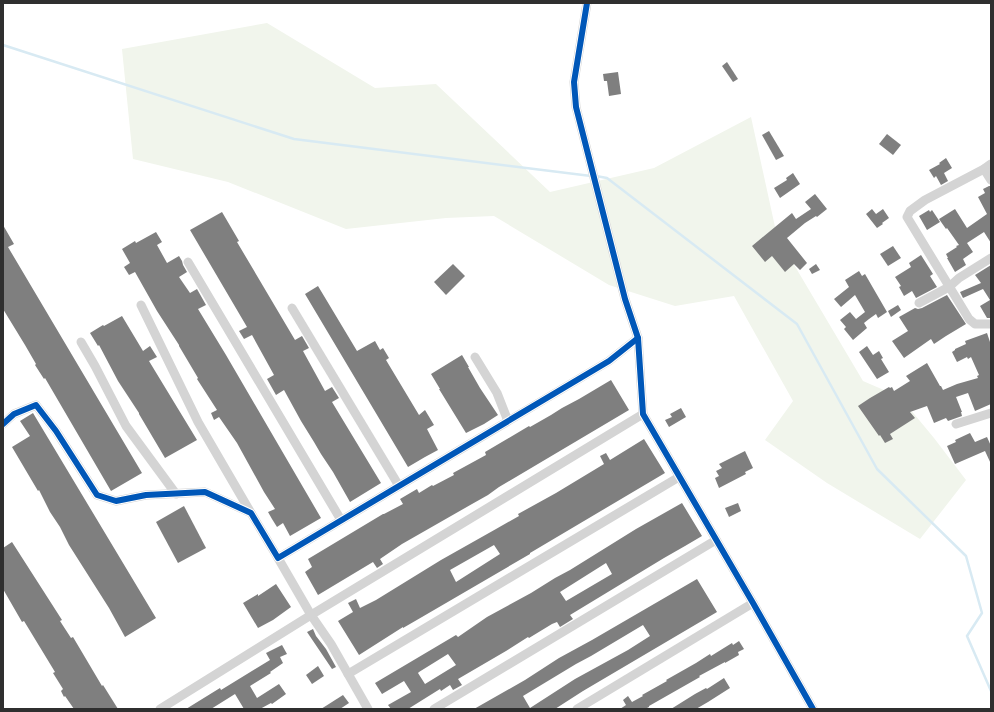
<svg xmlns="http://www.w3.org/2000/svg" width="994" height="712" viewBox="0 0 994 712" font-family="'Archivo Narrow',sans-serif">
	<rect width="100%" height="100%" fill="#fff"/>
	<polygon fill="#f1f5ec" points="267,23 375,88 436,84 550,192 654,168 751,117 777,236 863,381 900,397 934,438 966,480 920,539 827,483 765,440 793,401 734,296 675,306 609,285 494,216 446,218 346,229 228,182 133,159 122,49"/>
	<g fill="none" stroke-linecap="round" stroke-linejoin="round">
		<g stroke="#d8eaf3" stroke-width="2.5">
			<polyline points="3,45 294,139 591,176"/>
			<polyline points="596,176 607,178 797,324 877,469 966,556 982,613 967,636 991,691"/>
		</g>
	</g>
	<g fill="#7f7f7f" fill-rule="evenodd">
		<polygon points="727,62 738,79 733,82 722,66"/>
		<polygon points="618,72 621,94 609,96 607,81 604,81 603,74"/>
		<polygon points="769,131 784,156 776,160 762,135"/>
		<polygon points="887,134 901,145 893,155 879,144"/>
		<polygon points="946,158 952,168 944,173 948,181 941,185 936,176 934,178 929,170 940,164 939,163"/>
		<polygon points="793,173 800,184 780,198 774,188 787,180 786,178"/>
		<polygon points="989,186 991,186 991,243 984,232 967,243 973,252 963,259 966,265 955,272 947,258 948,258 946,254 957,247 956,246 959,245 947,228 946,229 939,219 955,209 967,228 987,214 978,197 985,193 983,189"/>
		<polygon points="815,194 827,209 817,217 816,216 805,223 787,238 807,263 800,270 794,264 785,272 772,256 765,262 752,246 792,213 796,219 811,209 805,202"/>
		<polygon points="872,209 876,214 883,209 889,218 882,223 883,224 877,228 866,214"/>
		<polygon points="929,210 930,212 932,210 940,222 927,230 919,216"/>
		<polygon points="222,212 239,241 237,242 295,340 302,336 309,348 303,351 325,391 332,387 339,398 332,402 381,483 350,502 333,472 321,454 314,442 301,421 284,390 276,395 267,379 274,375 252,335 244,339 239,331 247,327 190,230"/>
		<polygon points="3,225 14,244 8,247 142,473 111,491 45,378 44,379 35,365 36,364 25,345 3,309"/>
		<polygon points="156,232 162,242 157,245 167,263 179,256 182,261 183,265 187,272 179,277 190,293 197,289 206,305 198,309 226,355 321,518 290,536 283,523 277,527 272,519 268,512 275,509 264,492 237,443 219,417 214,420 211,413 217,410 197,379 198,378 179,346 179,345 157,311 135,272 129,275 124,267 130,263 122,249 135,241 136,243"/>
		<polygon points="893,246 901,258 888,266 880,254"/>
		<polygon points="921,255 933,274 930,276 937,287 916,298 912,291 904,296 899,287 901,286 895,277 911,267 909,263"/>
		<polygon points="453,264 465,276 446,295 434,282"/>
		<polygon points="816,264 820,270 812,274 809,269"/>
		<polygon points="991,265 991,318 987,318 980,306 990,300 983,289 963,298 960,292 981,283 975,275"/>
		<polygon points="859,271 862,276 865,274 887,312 878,318 876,314 869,319 864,323 867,328 853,340 844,329 846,327 840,320 850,312 856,319 865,312 855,295 841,307 834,299 849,287 845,280"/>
		<polygon points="318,286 357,351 375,341 380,350 383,348 389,358 386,360 419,415 425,410 434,425 427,429 438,450 425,457 408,467 305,294"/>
		<polygon points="947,295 966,324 946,336 934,344 931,339 904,358 892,341 908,331 899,317 915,308 918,309 922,308"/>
		<polygon points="898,305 901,310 891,317 888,311"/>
		<polygon points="122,316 143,351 150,346 157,357 149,361 197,440 165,458 139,414 139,413 118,381 99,345 98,346 90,333 103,325 104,326"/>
		<polygon points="987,333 991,345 991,404 975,411 968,393 956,397 962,412 961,412 962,416 948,421 946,418 934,423 927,406 910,412 915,418 890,434 893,439 885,443 880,435 879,436 858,406 870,398 889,387 890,388 892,387 894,391 910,381 906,376 927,363 940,386 941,386 943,390 957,384 978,378 977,376 979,375 971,357 968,359 967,357 957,362 952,352 955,350 955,349 966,344 965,341"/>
		<polygon points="867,346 873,355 879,351 883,358 881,359 889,372 877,379 859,352"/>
		<polygon points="462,355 469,367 468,367 480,388 498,415 484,424 466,433 439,389 440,389 431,374"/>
		<polygon points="611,380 629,410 499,487 488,495 472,504 402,544 380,559 383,564 377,568 373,562 318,595 305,572 312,567 308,559 383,514 384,514 403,504 400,499 417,489 419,493 432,485 433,486 454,475 453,473 486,455 485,452 529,426 530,427 551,415 562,408 579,399"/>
		<polygon points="681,408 686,417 669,427 665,420 672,417 670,414"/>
		<polygon points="33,413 156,618 125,637 109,608 69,545 60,527 50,512 39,490 38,491 12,447 30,436 20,421"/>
		<polygon points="970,433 975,442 987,437 991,446 991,464 985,451 955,464 947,446 956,442 955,440"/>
		<path d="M644,439L665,473L530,553V554L422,617L403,628V627L359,655L338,621L353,612L348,603L356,599L360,608L376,600L441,560L496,529L519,516L518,514L556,493L604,464L600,456L606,453L610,460ZM494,545L500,554L456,582L450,570Z"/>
		<polygon points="745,451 753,468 745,472 746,474 719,488 715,478 719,476 716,471 722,468 719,464"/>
		<path d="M682,503L702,536L685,546L664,558L570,615L573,619L560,627L557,622L552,624L529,638L528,637L506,651L458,679L462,685L453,690L450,685L441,691L440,689L408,709H391L388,705L411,692L404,681L382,694L375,683L456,635L458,637L487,617L531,593L555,578L570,570L636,529ZM606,563L612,574L566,601L560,592ZM448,654L456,665L425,684L418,673L419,672Z"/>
		<polygon points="738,503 741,511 729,517 725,508"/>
		<polygon points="184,506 206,548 178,563 156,522"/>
		<polygon points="12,542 62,620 60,621 71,638 73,637 102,686 103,685 118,709 74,709 65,696 64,697 61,691 63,689 53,673 55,672 24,621 22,622 3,589 3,548"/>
		<path d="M697,579L717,612L583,691L555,709H474L525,680L559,658L592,640ZM643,625L650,636L628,650L575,679L530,708L523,696L576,664L591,656Z"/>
		<polygon points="276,584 291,607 273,620 258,628 243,603 258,594 258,596"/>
		<polygon points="313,629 316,636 326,649 336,667 332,669 307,632"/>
		<polygon points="739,641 744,649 738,652 739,655 725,663 725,662 699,676 700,677 649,706 649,707 645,709 620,709 626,705 623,700 628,696 632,702 643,696 642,695 667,681 666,680 696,663 710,654 711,656 732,643 733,645"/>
		<polygon points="282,645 287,654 280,657 283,663 270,672 271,673 250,686 257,698 279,684 286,694 272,704 271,703 260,709 244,709 235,694 211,709 186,709 220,688 221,690 270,660 266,653"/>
		<polygon points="318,666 324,676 312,684 306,675"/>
		<polygon points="724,678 730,688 708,702 696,709 671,709 695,694 706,688 707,689"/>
		<polygon points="343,695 349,703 340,709 321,709"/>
	</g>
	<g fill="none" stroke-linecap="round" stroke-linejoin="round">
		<g stroke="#d4d4d4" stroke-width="9">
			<polyline points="587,3 574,82 576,107 625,299 638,338 643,414 753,603 813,709"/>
			<polyline points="991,164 984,169 925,200 910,211 907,217 969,319 975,324 991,324"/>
			<polyline points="984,169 991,180"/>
			<polyline points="188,262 341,520"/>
			<polyline points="919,303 949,287 959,278 991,258"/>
			<polyline points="141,305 198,422 251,513"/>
			<polyline points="292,308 399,486"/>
			<polyline points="81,342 95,366 126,426 176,494"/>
			<polyline points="475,357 497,393 508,421"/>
			<polyline points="3,424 14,414 36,405 56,431 97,495 116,501 146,495 205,492 251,513 278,558 609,361 638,338"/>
			<polyline points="956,424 991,413"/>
			<polyline points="278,558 311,615 331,644 368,709"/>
			<polyline points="348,674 679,477"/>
			<polyline points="160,709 311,615 643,414"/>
			<polyline points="434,709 716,540"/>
			<polyline points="577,709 753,603"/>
		</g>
		<g stroke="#fff" stroke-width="8">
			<g id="cycleway">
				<polyline points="587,3 574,82 576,107 625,299 638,338 643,414 753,603 813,709"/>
				<polyline points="3,424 14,414 36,405 56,431 97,495 116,501 146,495 205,492 251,513 278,558 609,361 638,338"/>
			</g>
		</g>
		<use href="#cycleway" stroke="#0057b8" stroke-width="6"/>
	</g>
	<rect width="994" height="712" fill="none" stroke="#2f2f2f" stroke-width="8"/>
</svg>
